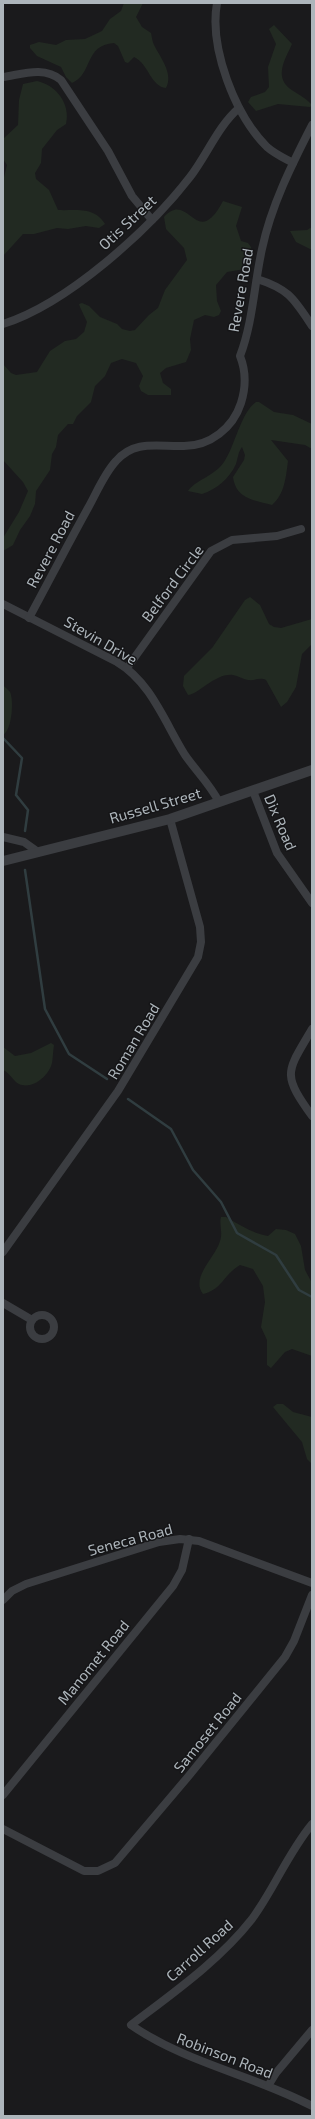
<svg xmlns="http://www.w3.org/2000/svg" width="315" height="2119" viewBox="0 0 315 2119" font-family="'Exo 2',sans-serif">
	<rect width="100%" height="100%" fill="#1a1a1c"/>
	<g fill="#222a22">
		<path d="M124,3H143L136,17L142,27L151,33C152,37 152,41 154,45C160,57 174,74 166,88C150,86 149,64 134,57L128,63L125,62L118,46L114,43C84,45 93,74 72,83L66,77L61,67L37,56L30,48V45L39,42L56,45L66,40L85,39L102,31L110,19L121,11Z"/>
		<path d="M274,25L292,44C286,58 274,75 289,88C297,94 305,97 312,105L310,107L278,104L256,111L248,102L251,97L265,92L269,87L268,67L276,44L269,29Z"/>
		<path d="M37,81C56,85 71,104 66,124L57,130L42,149L41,163L35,173L36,179L49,190L58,210C75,211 94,206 105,224L99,228L86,226L68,229L57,228L34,234H23L3,256V181L7,165L3,159V139L18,125L19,100L23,84Z"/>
		<path d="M223,201L242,207L236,226L241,241L248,243L251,247L252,255L245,269L227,272L216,285L217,301L221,311L219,315L214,317L205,315L194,320L190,339L191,350L186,362L166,368L160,373L163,383L171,389V395H148L141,391L139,386L143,376L136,363L122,359L111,363L105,376L95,386L91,402L77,416L73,424H68L58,435L56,447L52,454L50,470L36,491L35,504L30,516L20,530L13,545L3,551V538L19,512L28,491L23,482L3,460V364L11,373L16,375L37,372L50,351L65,341L76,339L84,332L87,322L80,307L79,304L82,303L89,306L100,317L117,324L122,329L130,331L135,330L149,315L158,308L165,290L187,260L184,248L166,229L164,217C189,189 196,252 223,201Z"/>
		<polygon points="312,227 312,250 296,242 290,231 307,230"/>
		<path d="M256,402H259L274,412L293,415L312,424V449L305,445L271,440L288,461C286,476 285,494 272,505C254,500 236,499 233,477L244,460L245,455L242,447C238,452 238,458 236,464C229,479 217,489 202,494L188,491C194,481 216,475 224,462C235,446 241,412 256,402Z"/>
		<path d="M250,597L260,605L269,624L274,627L281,628L312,619V644L302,654L296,687L287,702L281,707L266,680C259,677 255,681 248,680C243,679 238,676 233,675C215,673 198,695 188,695L183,686L184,676L212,648L245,600Z"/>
		<path d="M3,685C5,687 8,690 10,692C14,700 12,730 3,735Z"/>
		<path d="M51,1043L54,1045C53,1051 53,1057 52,1063C49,1076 32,1090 19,1084C13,1081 10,1073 3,1070V1047L15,1056L31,1053Z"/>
		<path d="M221,1217H226C240,1225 252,1233 268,1236L276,1229L286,1230L295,1234L301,1246L305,1270L312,1283V1356L292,1349L285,1352L271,1368L267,1365V1340L261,1327L265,1302L263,1286L253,1269L240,1265C223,1275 223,1289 203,1294C190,1277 216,1257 220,1241C223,1233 219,1224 221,1217Z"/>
		<polygon points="277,1404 283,1404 293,1412 312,1417 312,1464 307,1459 302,1442 273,1407"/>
	</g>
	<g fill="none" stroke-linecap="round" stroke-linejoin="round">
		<g stroke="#303d40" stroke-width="2.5">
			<polyline points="3,738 22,758 16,795 28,810 25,831"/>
			<polyline points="25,870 45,1009 69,1054 107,1079"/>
			<polyline points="128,1099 171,1129 193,1170 221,1202 237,1233 276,1255 299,1290 312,1297"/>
		</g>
		<g stroke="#3b3d41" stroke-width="8">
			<path d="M217,3C209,48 235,115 267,147C275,154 284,158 293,163"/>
			<path d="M3,77C23,74 44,66 61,80L108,151L132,196L152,220"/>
			<path d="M257,279C289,289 294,299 312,326"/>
			<path d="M3,324C67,304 149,230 190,177C207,155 218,126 239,108"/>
			<path d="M3,604L117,662C151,682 165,723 185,755C196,771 210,784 219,802"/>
			<path d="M29,618C49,581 68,544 88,508C97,492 104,474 116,461C135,439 159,447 184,446C210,446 233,428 241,403C246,387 246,371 240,356C253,322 254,285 262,249C271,206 292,164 312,125"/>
			<polyline points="127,668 211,551 232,540 277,536 301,529"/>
			<polyline points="253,791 277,853 312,903"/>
			<polyline points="3,837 24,842 38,852"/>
			<path d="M312,1029C287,1072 281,1073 312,1116"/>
			<polyline points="3,1252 118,1091 198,957 201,942 200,927 170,819"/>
			<polyline points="3,1303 32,1320"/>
			<circle cx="42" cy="1327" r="12"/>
			<polyline points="3,1600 12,1591 26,1584 159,1542 180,1539 199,1541 312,1583"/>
			<polyline points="3,1795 173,1586 182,1570 189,1539"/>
			<path d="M312,1824C288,1853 274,1889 252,1919C219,1961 173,1993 131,2025C186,2063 253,2075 312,2106"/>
			<polyline points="3,1829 84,1871 98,1871 115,1863 187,1778 285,1657 294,1641 312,1595"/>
			<polyline points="268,2086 276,2073 312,2030"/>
		</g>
		<polyline stroke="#3b3d41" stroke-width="10" points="3,861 170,819 312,770"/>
	</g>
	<g text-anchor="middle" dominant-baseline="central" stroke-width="3" stroke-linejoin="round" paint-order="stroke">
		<g font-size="15" fill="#adb5bb" stroke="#151517">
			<text transform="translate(127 222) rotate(-43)">Otis Street</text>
			<text transform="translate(240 290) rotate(-80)">Revere Road</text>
			<text transform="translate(50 549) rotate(-62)">Revere Road</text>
			<text transform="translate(172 583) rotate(-53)">Belford Circle</text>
			<text transform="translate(101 640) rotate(30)">Stevin Drive</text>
			<text transform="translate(155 805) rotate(-16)">Russell Street</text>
			<text transform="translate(281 822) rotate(67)">Dix Road</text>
			<text transform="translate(133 1041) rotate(-59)">Roman Road</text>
			<text transform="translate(130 1539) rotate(-15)">Seneca Road</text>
			<text transform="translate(93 1662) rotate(-51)">Manomet Road</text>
			<text transform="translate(207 1732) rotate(-51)">Samoset Road</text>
			<text transform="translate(199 1950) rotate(-42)">Carroll Road</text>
			<text transform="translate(225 2055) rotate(21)">Robinson Road</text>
		</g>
	</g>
	<rect width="315" height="2119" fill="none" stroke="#adb5bb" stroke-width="8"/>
</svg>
